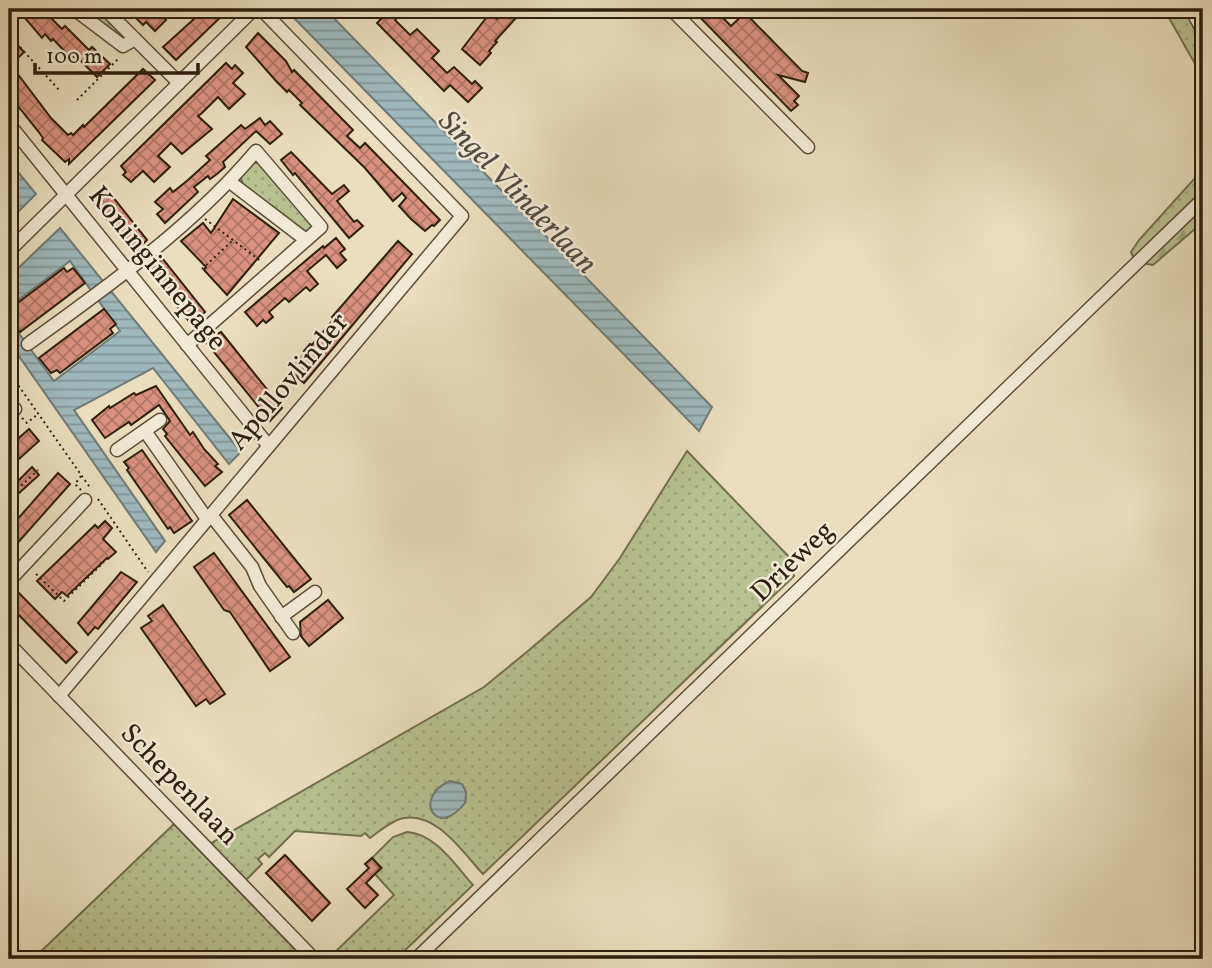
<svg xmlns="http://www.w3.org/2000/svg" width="1212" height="968" viewBox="0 0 1212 968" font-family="Vollkorn,serif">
	<defs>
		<pattern id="grass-dots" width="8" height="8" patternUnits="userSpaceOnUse" patternTransform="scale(1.75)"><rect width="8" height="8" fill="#b7c191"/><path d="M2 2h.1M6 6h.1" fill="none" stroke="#9ea57c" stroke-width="1.8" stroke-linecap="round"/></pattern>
		<pattern id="forest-firs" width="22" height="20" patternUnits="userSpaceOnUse" patternTransform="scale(1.75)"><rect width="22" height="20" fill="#b7c191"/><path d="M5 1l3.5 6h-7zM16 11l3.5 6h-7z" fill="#9ea57c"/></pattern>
		<pattern id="water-rules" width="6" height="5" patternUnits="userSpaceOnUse" patternTransform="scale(1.75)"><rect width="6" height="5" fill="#9eb9bd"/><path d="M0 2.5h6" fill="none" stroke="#819698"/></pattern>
		<pattern id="building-cross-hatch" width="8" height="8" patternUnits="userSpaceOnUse" patternTransform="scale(1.75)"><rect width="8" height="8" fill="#da9180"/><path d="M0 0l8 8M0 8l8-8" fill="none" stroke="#b17667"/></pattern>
	</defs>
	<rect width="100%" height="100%" fill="#eadebe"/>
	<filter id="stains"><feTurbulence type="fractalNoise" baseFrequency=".00286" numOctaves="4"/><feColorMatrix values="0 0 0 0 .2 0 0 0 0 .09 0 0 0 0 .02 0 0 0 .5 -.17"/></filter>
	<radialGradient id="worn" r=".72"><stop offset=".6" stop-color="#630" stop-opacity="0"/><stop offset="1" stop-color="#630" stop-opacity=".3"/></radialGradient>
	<g fill="url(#grass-dots)" stroke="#72704f" stroke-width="2" fill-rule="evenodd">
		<polygon points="80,9 99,9 126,37 124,41"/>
		<polygon points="1164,9 1187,9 1203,37 1203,78"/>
		<polygon points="250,163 259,163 314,226 306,232 243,184 240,176"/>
		<polygon points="1203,169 1203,192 1134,259 1131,252 1139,240"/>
		<path d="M687,451L793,561L794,576L483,874C464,854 437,812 404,818C392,820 380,831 370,838L365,833L361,836L295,831L269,857L265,853L258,859L262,864L246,880L239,877L208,845L484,687L528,651L591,597L620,558ZM450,781L462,784L466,799L447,818H441L435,791Z"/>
		<polygon points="174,824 304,959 33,959"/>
		<path d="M407,832C436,834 455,865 473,885L396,959H328L394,895L375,874L382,868L372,858L393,837Z"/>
	</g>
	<polygon fill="url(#forest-firs)" stroke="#72704f" stroke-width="2" points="1203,202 1203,222 1153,265 1141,263"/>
	<g fill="url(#water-rules)" stroke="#717b77" stroke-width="2">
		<polygon points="297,9 325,9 712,407 699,431 291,15"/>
		<polygon points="9,161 36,194 9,221"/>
		<polygon points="60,228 241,452 229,464 153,368 74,410 165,541 156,552 9,342 9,320 54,381 120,331 70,261 9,307 9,277"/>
		<path d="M450,781L462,784L466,792L465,803C436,840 412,797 450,781Z"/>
	</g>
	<g fill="url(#building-cross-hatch)" stroke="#2e1e0d" stroke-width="2">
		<polygon points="35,9 42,9 62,29 65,26 89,50 92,47 110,64 97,77 80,60 78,61 72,55 70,57 53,39 51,41 45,34 42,38 25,18"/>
		<polygon points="127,9 154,9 166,20 155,31 146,22 143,25"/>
		<polygon points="205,9 229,9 176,60 163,47"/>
		<polygon points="375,9 397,9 401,13 395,20 410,35 417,29 439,51 432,58 447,73 454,67 472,84 475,81 482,88 468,102 450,85 444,91 377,23 383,17"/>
		<polygon points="507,9 524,9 495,41 497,42 489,51 491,53 480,65 462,49 490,13 497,19"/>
		<polygon points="692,9 714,9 731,26 745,13 802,71 808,73 805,82 778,75 799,96 794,101 798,105 791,111"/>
		<polygon points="258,33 286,61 292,72 294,70 353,130 347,136 360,148 365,143 440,220 434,226 432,225 425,231 411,219 399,206 406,198 402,193 393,201 365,168 300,105 302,103 289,90 287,92 276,81 246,47"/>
		<polygon points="14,41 24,52 11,65 51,118 68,135 71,133 73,135 83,125 84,127 143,69 155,80 69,164 69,159 65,162 42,140 43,138 38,131 9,95 9,90 14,86 9,79 9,46"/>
		<polygon points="226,63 232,69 235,65 243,73 233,83 245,94 229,109 218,97 202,113 198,116 212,129 182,154 171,143 158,156 170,167 154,182 143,171 131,182 123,175 126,172 121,166"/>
		<polygon points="260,118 265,125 270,121 282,134 270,144 256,131 223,162 225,167 217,174 210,179 208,176 194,187 198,192 165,223 157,214 163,209 155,202 170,188 173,192 188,180 210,160 206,156 241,125 245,129"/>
		<polygon points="291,152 332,194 344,185 349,191 337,201 354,222 357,220 363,226 349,238 295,173 293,175 281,160"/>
		<polygon points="105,187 147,240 134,253 89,197"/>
		<polygon points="233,199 279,233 227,295 204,270 206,267 181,241 203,223 211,233"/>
		<polygon points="336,238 345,249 340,253 346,260 337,268 326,255 307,271 318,284 310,291 306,287 289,302 285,298 269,312 273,317 266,323 263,320 257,326 245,312 323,246 324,248"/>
		<polygon points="398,241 412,254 304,383 290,371 306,352 304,351 310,344 312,345 334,319 332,317"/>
		<polygon points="163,259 205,312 192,325 147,269"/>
		<polygon points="64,268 67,272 73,268 85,283 20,332 9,317 14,312 11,308"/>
		<polygon points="104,309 116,324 110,329 113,333 60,373 57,370 51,373 39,358"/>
		<polygon points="221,332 282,408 270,421 205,341"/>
		<polygon points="156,386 190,435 193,432 204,449 218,464 215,466 222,472 205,486 165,436 167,434 163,429 170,421 159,405 131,425 129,422 105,438 92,420 109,406 110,408 134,393 136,395"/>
		<polygon points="29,429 39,441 9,468 9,447"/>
		<polygon points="142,450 192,521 174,533 170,527 168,529 127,470 129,468 124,462"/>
		<polygon points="32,467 39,475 18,494 12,487"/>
		<polygon points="58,473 70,484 14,547 9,542 9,529"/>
		<polygon points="247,500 311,579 294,592 289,586 287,587 229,515"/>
		<polygon points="105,521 112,528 103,539 116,552 108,559 107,558 67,596 62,592 55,599 37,581 95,525 98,528"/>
		<polygon points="214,553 290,657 270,671 230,612 224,610 194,567"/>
		<polygon points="121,572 137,582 98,629 95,627 88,635 78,623"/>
		<polygon points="16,590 77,652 66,663 9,605 9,597"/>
		<polygon points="328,600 343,618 309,646 301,636 300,622"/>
		<polygon points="163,605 225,694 210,704 206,699 196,706 141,628 152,621 148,616"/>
		<polygon points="285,855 330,903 312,921 266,873"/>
		<polygon points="372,858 381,868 366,883 378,895 365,908 347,889 369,868 365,864"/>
	</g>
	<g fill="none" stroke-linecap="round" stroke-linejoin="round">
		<g stroke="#5d4e39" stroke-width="15">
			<g id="minor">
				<polyline points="74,9 123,46 135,39"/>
				<polyline points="105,9 179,83"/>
				<polyline points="671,9 808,147"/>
				<polyline points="9,16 14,9"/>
				<polyline points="9,124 268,445"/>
				<polyline points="230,182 306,240"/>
				<polyline points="9,251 254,9"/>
				<path d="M28,344C108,286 191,228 256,151L321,227L187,345"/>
				<polyline points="9,415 15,409"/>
				<polyline points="145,431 207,519"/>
				<polyline points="117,450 160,420"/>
				<polyline points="211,515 252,567 260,586 293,633"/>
				<polyline points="9,581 85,500"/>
				<polyline points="281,617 315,592"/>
				<polyline points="9,644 314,959"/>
				<polyline points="59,696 462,216 261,9"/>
				<polyline points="416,959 1203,199"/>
			</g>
		</g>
		<g stroke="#5d4e39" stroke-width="17">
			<polyline id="tertiary" points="1192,9 1203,29"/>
		</g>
		<g stroke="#2e1e0d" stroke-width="2" stroke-dasharray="2 3.5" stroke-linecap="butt">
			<polyline points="9,35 60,91"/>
			<polyline points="77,100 119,58"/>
			<polyline points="205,219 262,262"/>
			<polyline points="202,269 232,241"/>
			<polyline points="9,372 91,489"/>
			<polyline points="9,391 15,398"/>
			<polyline points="22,418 27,423 38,414"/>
			<polyline points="81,476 75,484 81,490"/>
			<polyline points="9,497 38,470"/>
			<polyline points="98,499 148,572"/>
			<polyline points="9,545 16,553"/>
			<polyline points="36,574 64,601 104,562"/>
		</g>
		<use href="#minor" stroke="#f1ead5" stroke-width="12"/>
		<use href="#tertiary" stroke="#f1ead5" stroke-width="14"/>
	</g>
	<g text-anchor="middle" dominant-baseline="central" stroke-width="5" stroke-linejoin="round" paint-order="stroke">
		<g font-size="28" fill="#2e1e0d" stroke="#f1ead5">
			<text transform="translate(157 269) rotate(51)">Koninginnepage</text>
			<text transform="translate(289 382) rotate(-50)">Apollovlinder</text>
			<text transform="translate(793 562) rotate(-44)">Drieweg</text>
			<text transform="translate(179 785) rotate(46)">Schepenlaan</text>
		</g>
		<g font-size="30" font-style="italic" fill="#504c42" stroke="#f1ead5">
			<text transform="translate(517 193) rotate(46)">Singel Vlinderlaan</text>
		</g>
	</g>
	<rect width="1212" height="968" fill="none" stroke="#eadebe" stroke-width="35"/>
	<rect x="10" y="10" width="1191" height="947" fill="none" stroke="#2e1e0d" stroke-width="3.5"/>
	<rect x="18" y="18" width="1177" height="933" fill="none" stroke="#2e1e0d" stroke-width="2"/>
	<path d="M35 63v10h163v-10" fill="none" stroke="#2e1e0d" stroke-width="3.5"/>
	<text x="46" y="63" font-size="21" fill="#2e1e0d" stroke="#f1ead5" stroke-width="5" paint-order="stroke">100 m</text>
	<rect width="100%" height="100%" filter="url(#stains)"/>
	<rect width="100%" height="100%" fill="url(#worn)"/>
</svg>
